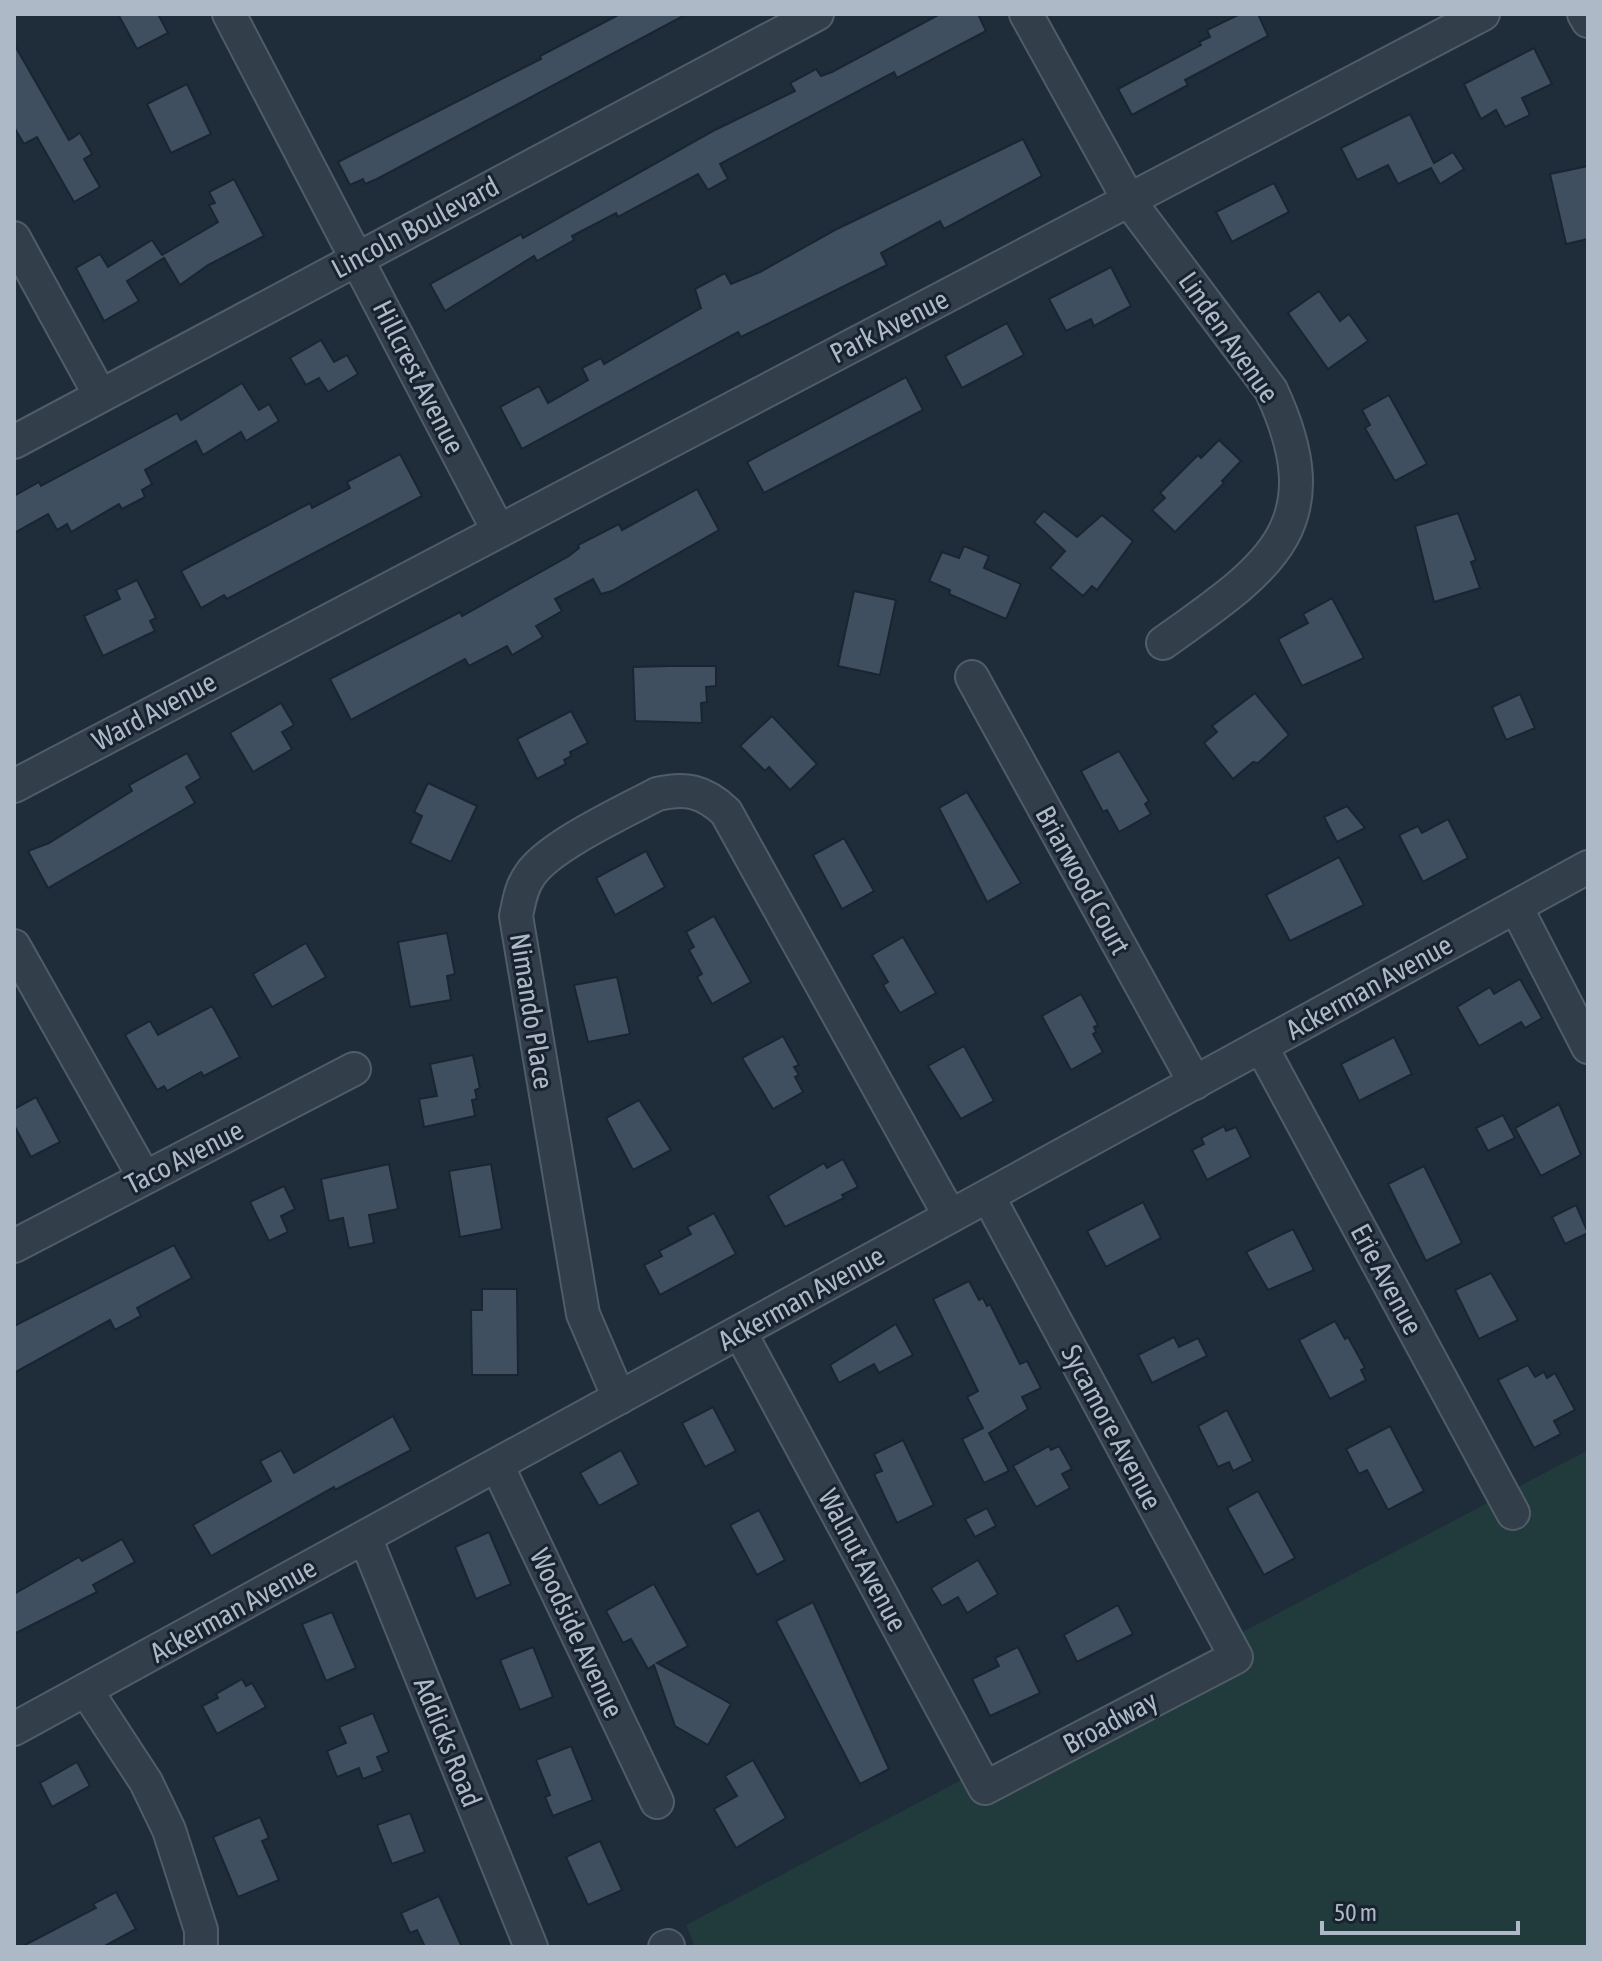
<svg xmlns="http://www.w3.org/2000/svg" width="1602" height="1961" viewBox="0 0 1602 1961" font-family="'Asap Condensed',sans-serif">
	<rect width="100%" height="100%" fill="#1f2c3a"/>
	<polygon fill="#213a3b" points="1588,1450 1588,1947 695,1947 686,1925"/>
	<g fill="#3f4f60" stroke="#1a2531" stroke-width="2">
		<polygon points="118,14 158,14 168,33 137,49"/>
		<polygon points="620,14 687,14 377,179 365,184 363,179 350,185 338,162 541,59 540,56"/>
		<polygon points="940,14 978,14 986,31 897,78 894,72 720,164 728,179 708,190 698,174 618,217 616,213 572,236 574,240 537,261 534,256 445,311 430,284 521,234 523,238 715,130 795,91 790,83 816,69 821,76 832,72"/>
		<polygon points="1240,14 1258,14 1268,36 1185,80 1188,85 1132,115 1118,89 1201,45 1199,42 1210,37 1207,30"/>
		<polygon points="14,44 69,140 80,133 92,154 84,159 100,187 74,202 37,137 24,144 14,127"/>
		<polygon points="1534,48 1552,84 1522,98 1530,115 1505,127 1496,110 1481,119 1464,84"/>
		<polygon points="187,84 211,134 171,153 147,104"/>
		<polygon points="1410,114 1434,163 1453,152 1464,169 1440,184 1431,168 1398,184 1388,165 1357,180 1341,148"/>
		<polygon points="1023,139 1042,176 944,229 940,221 881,253 887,265 741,337 738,332 522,449 500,407 539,386 548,403 588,380 582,368 601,358 604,364 701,308 695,289 725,273 731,284 760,272 837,229"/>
		<polygon points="1588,166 1588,239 1566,244 1550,174"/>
		<polygon points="234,179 264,236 208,265 180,285 164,258 127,281 139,301 104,321 76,268 100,254 108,267 152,240 162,255 218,222 209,205 215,203 209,192"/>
		<polygon points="1274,183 1289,212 1232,242 1216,212"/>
		<polygon points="1111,267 1131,306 1094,326 1091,319 1066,331 1049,299"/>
		<polygon points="1319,291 1340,321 1349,314 1368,341 1328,369 1288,313"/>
		<polygon points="1007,323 1024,355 962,388 945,356"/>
		<polygon points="321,340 334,362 347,355 358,374 328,392 319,378 306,385 290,358"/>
		<polygon points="906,377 923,410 764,493 747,462"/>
		<polygon points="242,383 259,410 269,404 279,421 246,441 241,432 203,455 196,441 145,470 152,484 142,490 145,497 122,509 119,504 71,532 67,524 57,530 48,514 14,533 14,496 39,482 41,486 177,413 181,420"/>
		<polygon points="1389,395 1427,464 1395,481 1365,428 1370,425 1362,410"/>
		<polygon points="1219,440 1241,461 1222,481 1224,483 1175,532 1152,510 1165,498 1160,493 1198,455 1201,458"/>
		<polygon points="400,454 422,496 227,599 224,595 201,608 181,571 310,503 312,508 350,488 347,482"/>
		<polygon points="697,489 719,530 612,591 601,594 593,579 555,599 562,611 536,626 543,637 512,655 507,646 469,666 465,659 351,720 330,679 460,612 462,616 569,556 579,548 578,545 619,524 622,530"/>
		<polygon points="1044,511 1077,537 1102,515 1133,541 1097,590 1092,586 1083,596 1050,568 1065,551 1034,522"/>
		<polygon points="1458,513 1476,560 1471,562 1480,588 1434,602 1415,526"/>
		<polygon points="964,546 989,556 984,568 1021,584 1006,619 949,594 950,590 929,581 942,552 959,558"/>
		<polygon points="137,580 156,618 150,621 155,631 103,656 84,616 120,599 116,590"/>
		<polygon points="854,591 896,600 880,675 838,666"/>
		<polygon points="1332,598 1364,658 1302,686 1278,639 1308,623 1303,614"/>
		<polygon points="670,666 716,666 716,686 706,687 707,702 701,703 702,723 635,721 633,667"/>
		<polygon points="1255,693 1289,735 1258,763 1253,762 1233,779 1204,743 1217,732 1212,726"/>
		<polygon points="1520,694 1535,728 1506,740 1492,707"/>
		<polygon points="281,703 294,725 282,732 292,749 253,772 230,733"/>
		<polygon points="571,711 588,743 570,752 571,756 564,760 566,764 537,779 517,739"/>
		<polygon points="772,716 817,764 790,790 769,767 765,771 740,746"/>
		<polygon points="1119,751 1149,801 1145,804 1151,814 1119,832 1107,810 1103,812 1081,771"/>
		<polygon points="187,753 201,778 186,787 195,803 48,888 28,851 49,843 132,791 129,785"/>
		<polygon points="428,783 477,806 451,862 410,843 422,816 414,812"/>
		<polygon points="967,792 1021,883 987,902 939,808"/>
		<polygon points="1347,806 1365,828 1337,842 1324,817"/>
		<polygon points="1448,819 1468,858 1423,882 1399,835 1418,826 1422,833"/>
		<polygon points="844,838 874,891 842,909 813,855"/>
		<polygon points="646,851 665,887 615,915 596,878"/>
		<polygon points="1339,857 1364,905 1290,941 1266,895"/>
		<polygon points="714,916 751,982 712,1004 697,977 702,974 689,950 694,947 686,932"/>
		<polygon points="447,933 455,974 447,976 451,1000 410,1007 398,942"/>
		<polygon points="903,937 936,993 900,1013 883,985 888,982 872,955"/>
		<polygon points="306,943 326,977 272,1007 253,974"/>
		<polygon points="617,977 630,1034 588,1042 574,985"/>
		<polygon points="1520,979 1542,1018 1525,1028 1521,1022 1479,1046 1457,1007 1490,987 1494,994"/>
		<polygon points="1081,994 1098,1025 1094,1027 1096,1032 1093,1034 1103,1052 1071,1070 1042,1016"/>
		<polygon points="212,1006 240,1057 204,1076 201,1072 167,1091 164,1086 157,1090 125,1035 150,1021 158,1035"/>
		<polygon points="783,1036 799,1065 794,1067 799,1075 795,1077 803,1092 773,1109 742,1058"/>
		<polygon points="1394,1037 1412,1074 1359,1101 1341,1064"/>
		<polygon points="964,1046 994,1101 961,1119 928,1066"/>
		<polygon points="473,1055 480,1088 475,1090 477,1099 472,1100 475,1116 424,1127 419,1099 437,1096 430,1064"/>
		<polygon points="36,1097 60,1142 31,1157 14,1125 14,1109"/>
		<polygon points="639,1100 671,1150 633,1170 606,1118"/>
		<polygon points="1559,1104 1581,1155 1541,1176 1515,1128"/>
		<polygon points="1503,1115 1515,1138 1488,1151 1476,1128"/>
		<polygon points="1224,1126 1226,1131 1236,1127 1251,1157 1207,1180 1192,1150 1204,1144 1201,1138"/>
		<polygon points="843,1159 858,1187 842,1195 844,1198 785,1227 768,1196 824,1163 827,1168"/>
		<polygon points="389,1164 398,1209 369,1215 374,1243 349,1248 343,1218 329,1221 321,1179"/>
		<polygon points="491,1164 502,1229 460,1237 449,1171"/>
		<polygon points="1424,1166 1462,1243 1426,1261 1388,1184"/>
		<polygon points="284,1186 295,1209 281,1216 288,1232 269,1241 250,1202"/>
		<polygon points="1143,1202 1161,1238 1106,1267 1087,1231"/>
		<polygon points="1576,1205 1588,1233 1565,1244 1552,1217"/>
		<polygon points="714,1213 736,1254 660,1295 644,1265 662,1256 659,1251 691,1234 687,1227"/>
		<polygon points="1293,1229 1314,1270 1268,1290 1246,1252"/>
		<polygon points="174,1245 192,1278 137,1308 141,1316 115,1330 110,1320 14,1373 14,1326"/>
		<polygon points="1491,1273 1518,1320 1479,1339 1455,1290"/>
		<polygon points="969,1281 979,1300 983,1298 987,1306 990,1304 1020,1364 1027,1361 1041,1388 1022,1397 1028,1409 989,1433 1009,1471 984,1483 962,1439 983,1428 967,1397 978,1391 933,1299"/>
		<polygon points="482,1289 517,1289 518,1375 472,1375 471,1310 482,1310"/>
		<polygon points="1335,1321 1345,1339 1348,1337 1365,1368 1361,1370 1366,1380 1330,1399 1299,1340"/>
		<polygon points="896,1324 913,1355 879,1373 874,1364 839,1383 830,1365"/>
		<polygon points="1174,1337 1179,1347 1198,1338 1207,1356 1152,1383 1138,1355"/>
		<polygon points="1528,1365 1535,1377 1544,1372 1547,1378 1555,1373 1575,1410 1554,1421 1561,1434 1534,1448 1498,1380"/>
		<polygon points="713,1407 736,1451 705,1467 682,1423"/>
		<polygon points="1227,1410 1253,1461 1233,1471 1229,1462 1218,1467 1198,1426"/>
		<polygon points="393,1416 411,1450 335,1490 334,1487 211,1556 193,1525 271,1481 260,1461 281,1450 294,1473"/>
		<polygon points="1390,1426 1424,1491 1388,1510 1367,1470 1359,1474 1346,1449"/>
		<polygon points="903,1440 934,1505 897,1523 874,1474 882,1471 874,1454"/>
		<polygon points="1049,1446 1051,1450 1059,1446 1072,1469 1062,1474 1070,1488 1036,1507 1013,1466"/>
		<polygon points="621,1450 639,1484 599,1506 580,1473"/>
		<polygon points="1258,1491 1295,1558 1264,1575 1227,1508"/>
		<polygon points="987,1508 996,1526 975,1537 965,1519"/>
		<polygon points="759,1510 785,1560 757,1575 730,1525"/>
		<polygon points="489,1532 511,1584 476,1599 455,1547"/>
		<polygon points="122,1539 135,1562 93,1585 97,1592 14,1634 14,1594 79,1557 82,1561"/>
		<polygon points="978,1560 998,1594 967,1613 958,1597 942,1606 931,1588"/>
		<polygon points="654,1584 688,1646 657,1663 731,1704 708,1745 675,1726 654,1665 648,1669 631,1639 623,1643 606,1611"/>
		<polygon points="813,1602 889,1769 860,1784 776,1621"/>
		<polygon points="1118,1605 1133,1634 1077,1662 1064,1635"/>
		<polygon points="332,1612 356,1668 326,1681 302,1624"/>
		<polygon points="533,1647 553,1697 520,1710 500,1660"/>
		<polygon points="1018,1647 1040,1693 990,1716 972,1679 999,1666 995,1658"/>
		<polygon points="242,1679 246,1686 252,1683 266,1707 217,1734 202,1706 218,1698 216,1694"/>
		<polygon points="373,1713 389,1752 377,1757 383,1771 363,1779 359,1768 337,1777 327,1751 346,1743 339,1727"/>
		<polygon points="571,1746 593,1800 553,1816 545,1797 550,1795 536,1760"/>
		<polygon points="753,1760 786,1818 736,1848 714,1809 737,1796 725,1776"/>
		<polygon points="77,1762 90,1786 52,1807 40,1783"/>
		<polygon points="410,1813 425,1852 392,1864 377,1825"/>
		<polygon points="260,1817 269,1838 262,1841 279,1880 238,1897 213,1837"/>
		<polygon points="600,1841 622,1890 588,1905 566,1857"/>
		<polygon points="116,1892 136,1929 103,1947 21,1947 96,1908 93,1904"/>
		<polygon points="439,1896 462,1947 425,1947 417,1930 410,1933 401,1913"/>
	</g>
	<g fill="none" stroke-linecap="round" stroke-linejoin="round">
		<g stroke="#505c68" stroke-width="36">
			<g id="minor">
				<polyline points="229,14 497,528"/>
				<path d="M1026,14L1130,202L1271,390C1335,527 1268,568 1163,643"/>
				<polyline points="1584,14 1588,21"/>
				<polyline points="14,238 100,395"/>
				<polyline points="14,442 817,14"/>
				<polyline points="972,677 1195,1083"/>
				<path d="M14,786C502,526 995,274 1483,14"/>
				<polyline points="1516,907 1588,1047"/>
				<polyline points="14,946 144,1177"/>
				<polyline points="1261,1046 1513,1513"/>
				<polyline points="14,1246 354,1069"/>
				<polyline points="740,1332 985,1788 1236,1657 988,1196"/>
				<path d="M619,1398L583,1314L516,916C519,902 521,887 530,875C549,846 624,812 657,794C685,787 704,791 726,812L950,1216"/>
				<polyline points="497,1465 657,1802"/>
				<polyline points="365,1537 531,1947"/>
				<polyline points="86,1690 146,1782 169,1830 201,1930 201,1947"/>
				<polyline points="14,1729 1588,867"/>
				<polyline points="665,1947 668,1946"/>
			</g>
		</g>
		<use href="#minor" stroke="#333e4b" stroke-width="32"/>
	</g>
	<g text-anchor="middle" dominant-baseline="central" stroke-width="6" stroke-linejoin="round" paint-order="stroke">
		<g font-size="28" fill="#adb9c7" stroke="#18232f">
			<text transform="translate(415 227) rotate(-28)">Lincoln Boulevard</text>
			<text transform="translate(889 326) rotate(-27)">Park Avenue</text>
			<text transform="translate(1229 337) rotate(55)">Linden Avenue</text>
			<text transform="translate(419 377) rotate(63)">Hillcrest Avenue</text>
			<text transform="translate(154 711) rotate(-28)">Ward Avenue</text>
			<text transform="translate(1083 880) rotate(61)">Briarwood Court</text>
			<text transform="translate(1369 987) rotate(-29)">Ackerman Avenue</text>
			<text transform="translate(532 1011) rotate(81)">Nimando Place</text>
			<text transform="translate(184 1157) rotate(-27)">Taco Avenue</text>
			<text transform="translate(1387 1279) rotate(62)">Erie Avenue</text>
			<text transform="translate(801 1298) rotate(-29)">Ackerman Avenue</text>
			<text transform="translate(1112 1427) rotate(62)">Sycamore Avenue</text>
			<text transform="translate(863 1560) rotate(62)">Walnut Avenue</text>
			<text transform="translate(233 1610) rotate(-29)">Ackerman Avenue</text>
			<text transform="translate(577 1633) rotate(65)">Woodside Avenue</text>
			<text transform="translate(1110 1722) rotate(-28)">Broadway</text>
			<text transform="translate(448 1742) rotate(68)">Addicks Road</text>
		</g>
	</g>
	<rect width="1602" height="1961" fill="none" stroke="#adb9c7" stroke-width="32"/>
	<path d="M1322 1921v12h196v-12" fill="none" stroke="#adb9c7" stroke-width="4"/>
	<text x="1334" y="1921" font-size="24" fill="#adb9c7" stroke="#18232f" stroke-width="6" paint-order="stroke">50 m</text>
</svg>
